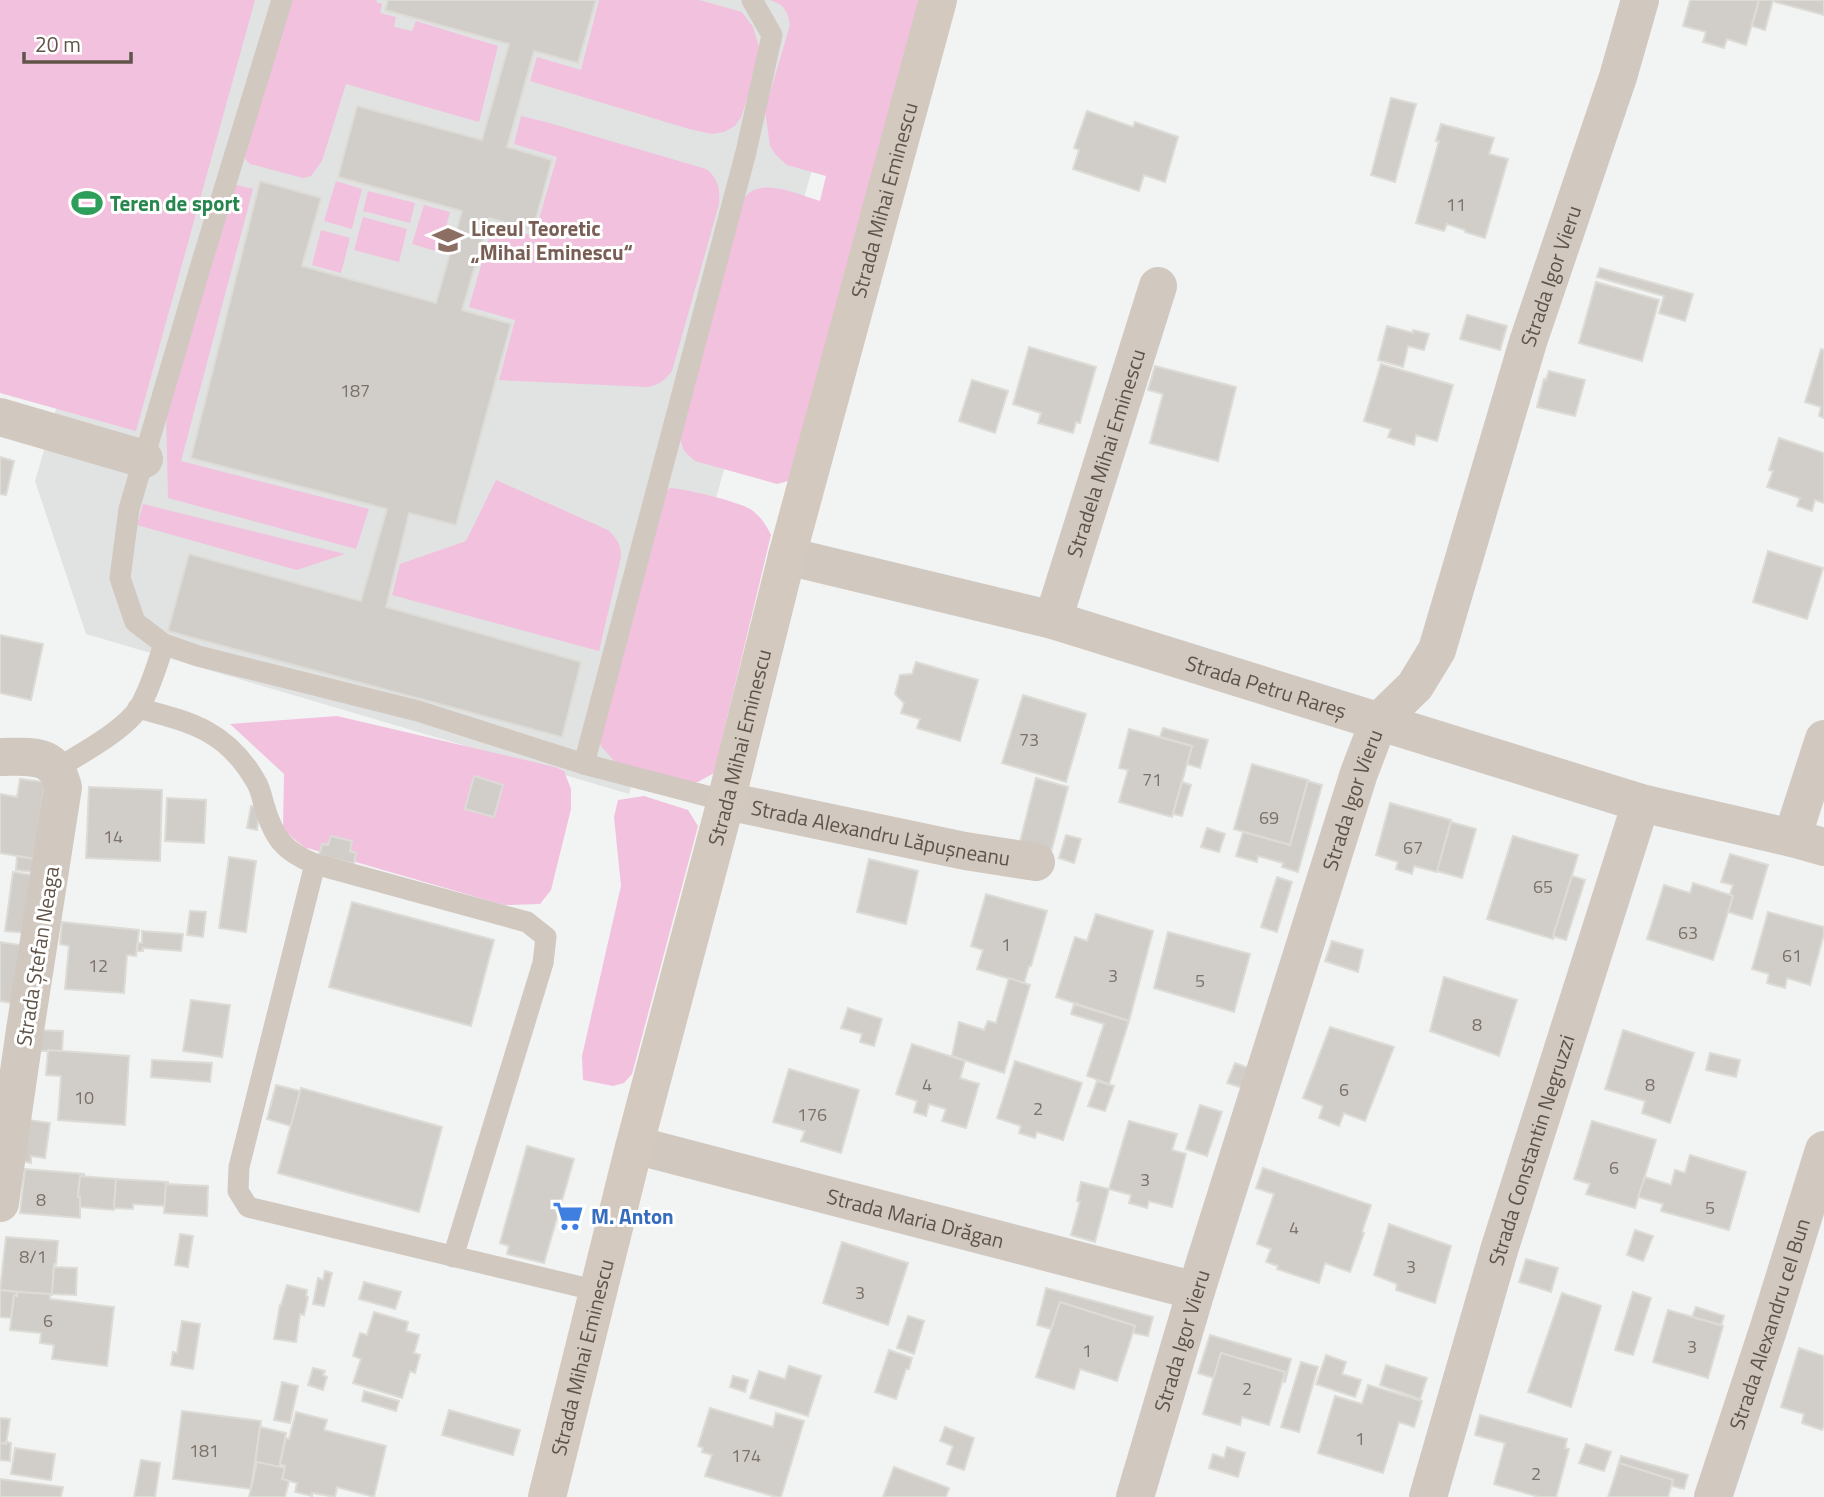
<svg xmlns="http://www.w3.org/2000/svg" width="1824" height="1497" viewBox="0 0 1824 1497" font-family="'Titillium Web',sans-serif">
	<rect width="100%" height="100%" fill="#f2f4f4"/>
	<polygon fill="#e1e3e2" points="176,0 862,0 629,794 86,634 35,481"/>
	<g fill="#f1c1de">
		<polygon points="0,0 255,0 136,431 0,393"/>
		<polygon points="290,0 377,0 376,2 382,4 380,13 396,17 394,27 412,31 416,21 498,46 479,122 346,84 322,161 311,176 303,178 250,164 245,159 244,152"/>
		<polygon points="599,0 699,0 742,12 753,27 759,47 751,87 741,117 735,126 724,132 712,134 689,129 530,81 537,57 581,70"/>
		<path d="M770,0H921L788,481L777,484L695,461L684,451L680,439L738,211C740,207 743,200 746,196C762,177 800,195 820,201L826,176L787,165L776,155L770,146L765,110L790,25C787,10 785,5 770,0Z"/>
		<path d="M521,116L546,122L706,169C719,179 720,189 719,204L672,371C665,380 659,385 647,387L499,380L515,320L469,307L493,224L534,236L557,157L514,144Z"/>
		<polygon points="336,181 362,189 352,229 324,221"/>
		<polygon points="233,184 253,189 181,461 369,509 356,549 168,498 166,411"/>
		<polygon points="368,191 415,203 410,223 363,211"/>
		<polygon points="424,205 450,212 439,252 412,244"/>
		<polygon points="363,217 407,229 399,262 354,250"/>
		<polygon points="321,230 350,238 341,273 312,265"/>
		<path d="M496,480L608,530C617,538 621,545 621,557L599,651L392,595L400,564L466,541Z"/>
		<path d="M670,488C686,489 736,501 750,509C760,515 766,525 771,535L714,773L698,782H687L616,763L601,746L598,734L660,497Z"/>
		<polygon points="143,504 345,554 297,570 137,525"/>
		<polygon points="337,716 555,767 564,771 571,789 571,809 551,890 540,904 504,905 304,847 283,830 284,774 230,724"/>
		<polygon points="644,796 688,810 698,826 632,1074 624,1083 613,1086 583,1080 582,1056 621,886 614,817 618,800"/>
	</g>
	<g fill="#d1cec9" stroke="#dddbd6" stroke-width="2">
		<polygon points="388,0 596,0 578,63 534,51 507,147 552,160 533,230 489,218 462,310 511,324 456,525 409,513 386,607 581,662 562,737 168,631 189,554 361,601 387,509 191,458 260,181 321,198 302,266 436,303 462,211 338,177 357,106 482,140 509,44 385,10"/>
		<polygon points="1690,0 1759,0 1746,45 1727,39 1724,48 1703,42 1706,32 1683,26"/>
		<polygon points="1759,0 1773,0 1765,30 1752,26"/>
		<polygon points="1775,0 1824,0 1824,15 1775,2"/>
		<polygon points="1391,98 1416,104 1395,182 1371,175"/>
		<polygon points="1087,111 1133,127 1135,122 1178,137 1165,182 1144,175 1139,191 1073,169 1079,150 1074,148"/>
		<polygon points="1441,124 1494,138 1489,154 1508,159 1485,238 1465,232 1465,230 1447,224 1444,231 1416,223 1439,141 1436,141"/>
		<polygon points="1600,268 1693,294 1685,321 1659,313 1664,296 1597,277"/>
		<polygon points="1596,282 1659,300 1642,361 1579,343"/>
		<polygon points="1467,315 1507,326 1500,350 1460,339"/>
		<polygon points="1387,326 1413,333 1413,330 1429,334 1424,350 1408,346 1403,367 1378,360"/>
		<polygon points="1029,347 1096,367 1080,423 1076,422 1073,433 1038,423 1041,413 1013,404"/>
		<polygon points="1821,349 1824,350 1824,418 1819,416 1821,407 1805,402"/>
		<polygon points="1381,364 1453,385 1437,441 1416,435 1414,445 1388,437 1391,429 1364,421"/>
		<polygon points="1155,366 1236,387 1218,461 1150,443 1163,394 1148,390"/>
		<polygon points="1549,371 1585,380 1575,416 1537,407 1544,379 1546,380"/>
		<polygon points="972,380 1008,391 995,433 959,421"/>
		<polygon points="1779,438 1824,453 1824,503 1815,500 1812,511 1797,506 1800,498 1767,487 1773,471 1769,470"/>
		<polygon points="0,457 14,461 6,495 0,494"/>
		<polygon points="1768,551 1823,568 1807,619 1753,602"/>
		<polygon points="0,635 43,644 31,700 0,693"/>
		<polygon points="916,662 978,680 960,741 917,728 920,719 901,713 904,703 895,694 900,675 912,674"/>
		<polygon points="1023,695 1086,714 1066,782 1002,763"/>
		<polygon points="1163,728 1208,740 1200,768 1187,764 1192,746 1160,737"/>
		<polygon points="1129,729 1192,746 1172,817 1119,802 1128,770 1119,768"/>
		<polygon points="1252,764 1308,780 1290,845 1234,829"/>
		<polygon points="474,776 503,785 494,817 465,809"/>
		<polygon points="1036,778 1068,787 1051,852 1019,846"/>
		<polygon points="20,779 45,782 34,859 0,853 0,794 17,797"/>
		<polygon points="1308,781 1322,785 1298,872 1282,867 1283,863 1258,856 1257,862 1236,856 1243,832 1290,845"/>
		<polygon points="1182,782 1191,785 1182,816 1173,814"/>
		<polygon points="89,787 162,790 160,861 86,858"/>
		<polygon points="167,798 206,800 204,843 165,841"/>
		<polygon points="1390,803 1451,820 1437,872 1414,866 1412,874 1396,869 1398,862 1376,855"/>
		<polygon points="251,806 260,807 257,830 247,828"/>
		<polygon points="1451,822 1476,829 1462,878 1437,871"/>
		<polygon points="1207,828 1225,834 1219,852 1201,847"/>
		<polygon points="1066,835 1081,839 1074,863 1059,858"/>
		<polygon points="331,836 352,841 350,851 356,853 354,864 319,855 322,844 328,845"/>
		<polygon points="1513,836 1578,855 1553,939 1487,919"/>
		<polygon points="1730,854 1768,865 1752,919 1728,912 1733,896 1730,894 1733,885 1721,882"/>
		<polygon points="17,856 34,859 33,872 16,870"/>
		<polygon points="229,857 256,861 246,932 219,928"/>
		<polygon points="869,859 918,871 906,924 857,912"/>
		<polygon points="13,872 33,875 26,933 5,931"/>
		<polygon points="1572,876 1585,880 1566,940 1553,936"/>
		<polygon points="1277,877 1292,882 1277,932 1261,927"/>
		<polygon points="1693,883 1733,896 1713,960 1647,939 1664,885 1690,893"/>
		<polygon points="986,894 1047,911 1031,966 1029,966 1024,983 977,969 983,950 971,946"/>
		<polygon points="352,902 494,940 471,1026 329,987"/>
		<polygon points="190,911 206,912 203,937 187,935"/>
		<polygon points="1768,912 1824,927 1824,934 1810,985 1787,978 1785,988 1767,983 1769,974 1752,969"/>
		<polygon points="1096,914 1153,931 1129,1021 1056,997 1075,937 1087,941"/>
		<polygon points="62,922 139,930 136,956 127,955 124,993 65,989 69,946 60,944"/>
		<polygon points="142,931 183,934 181,951 143,948 143,951 137,951 138,943 142,943"/>
		<polygon points="1168,932 1250,954 1234,1012 1154,988"/>
		<polygon points="1332,941 1363,950 1358,972 1325,961"/>
		<polygon points="0,942 20,945 12,1003 0,1001"/>
		<polygon points="1444,977 1517,1000 1499,1056 1430,1031"/>
		<polygon points="1009,978 1030,985 1004,1073 952,1056 959,1022 984,1030 988,1021 996,1023"/>
		<polygon points="191,1000 230,1005 222,1057 183,1051"/>
		<polygon points="1074,1004 1129,1021 1109,1084 1087,1076 1104,1024 1071,1014"/>
		<polygon points="848,1008 882,1019 874,1046 860,1042 862,1034 841,1028"/>
		<polygon points="1330,1027 1394,1047 1365,1121 1344,1113 1339,1126 1319,1118 1323,1106 1303,1098"/>
		<polygon points="34,1030 63,1031 62,1051 33,1051"/>
		<polygon points="1623,1030 1694,1053 1670,1123 1642,1113 1645,1101 1605,1089"/>
		<polygon points="912,1044 965,1061 960,1078 979,1084 966,1128 942,1121 946,1109 929,1104 926,1116 914,1112 917,1101 896,1094"/>
		<polygon points="48,1050 129,1056 125,1125 58,1120 61,1076 46,1075"/>
		<polygon points="1710,1053 1740,1060 1736,1077 1706,1070"/>
		<polygon points="152,1060 212,1063 210,1082 151,1077"/>
		<polygon points="1015,1061 1082,1083 1063,1140 1037,1132 1035,1138 1019,1133 1021,1126 997,1118"/>
		<polygon points="1235,1063 1249,1068 1243,1088 1227,1083"/>
		<polygon points="789,1069 859,1090 841,1153 801,1141 805,1131 773,1122"/>
		<polygon points="1097,1081 1114,1086 1105,1111 1088,1106"/>
		<polygon points="276,1085 300,1091 291,1126 267,1119"/>
		<polygon points="301,1088 442,1127 419,1212 278,1173"/>
		<polygon points="1200,1105 1222,1112 1207,1156 1186,1149"/>
		<polygon points="22,1119 50,1123 45,1158 31,1156 31,1163 22,1161"/>
		<polygon points="1129,1121 1177,1134 1172,1150 1186,1154 1172,1207 1149,1201 1147,1208 1129,1203 1131,1195 1109,1189"/>
		<polygon points="1592,1121 1656,1140 1635,1208 1586,1194 1590,1184 1574,1179"/>
		<polygon points="527,1146 574,1159 544,1263 507,1254 509,1246 500,1243"/>
		<polygon points="1690,1155 1746,1172 1729,1230 1661,1211 1663,1204 1638,1197 1645,1177 1671,1185 1675,1170 1685,1173"/>
		<polygon points="1263,1168 1371,1205 1362,1232 1364,1233 1350,1272 1325,1263 1319,1283 1277,1269 1278,1266 1266,1262 1271,1249 1257,1244 1274,1194 1256,1188"/>
		<polygon points="25,1169 84,1174 84,1177 80,1176 78,1197 80,1197 80,1218 20,1213"/>
		<polygon points="80,1176 116,1179 114,1210 80,1207 80,1197 78,1197"/>
		<polygon points="116,1179 168,1182 168,1184 166,1184 165,1206 133,1204 133,1209 114,1208"/>
		<polygon points="1081,1182 1109,1189 1095,1242 1071,1235 1080,1202 1077,1201"/>
		<polygon points="166,1184 208,1186 207,1216 164,1213"/>
		<polygon points="1389,1224 1451,1246 1435,1303 1396,1290 1397,1284 1374,1275"/>
		<polygon points="1635,1230 1653,1236 1643,1261 1627,1255"/>
		<polygon points="180,1234 193,1236 188,1267 175,1265"/>
		<polygon points="6,1237 58,1241 56,1264 54,1264 52,1295 0,1290"/>
		<polygon points="842,1242 908,1263 888,1325 823,1303"/>
		<polygon points="1526,1259 1558,1268 1551,1292 1519,1282"/>
		<polygon points="54,1267 77,1268 76,1295 52,1294"/>
		<polygon points="325,1271 332,1273 324,1306 313,1304 318,1278 323,1280"/>
		<polygon points="364,1282 401,1292 395,1309 359,1299"/>
		<polygon points="0,1283 0,1290 17,1292 17,1296 14,1295 11,1318 0,1317"/>
		<polygon points="287,1285 307,1290 306,1296 308,1297 304,1315 300,1314 296,1342 274,1339 280,1305 281,1305"/>
		<polygon points="1046,1288 1153,1317 1148,1336 1133,1333 1135,1326 1060,1302 1051,1329 1037,1325"/>
		<polygon points="17,1292 50,1294 50,1299 114,1307 107,1366 52,1359 54,1345 40,1343 41,1333 10,1330 14,1295 17,1296"/>
		<polygon points="1633,1292 1651,1298 1633,1355 1615,1350"/>
		<polygon points="1562,1293 1601,1306 1571,1407 1528,1392"/>
		<polygon points="1060,1302 1135,1326 1117,1381 1080,1369 1074,1389 1036,1377"/>
		<polygon points="1696,1307 1724,1316 1721,1325 1692,1317"/>
		<polygon points="1668,1310 1723,1326 1708,1378 1653,1362"/>
		<polygon points="374,1312 408,1322 406,1331 419,1335 414,1353 420,1355 415,1373 410,1371 402,1398 353,1383 361,1359 353,1356 360,1333 367,1335"/>
		<polygon points="908,1316 924,1321 914,1354 897,1348"/>
		<polygon points="182,1321 200,1324 193,1369 171,1365 173,1352 177,1353"/>
		<polygon points="1210,1335 1291,1359 1285,1382 1282,1381 1285,1372 1221,1353 1214,1378 1198,1373"/>
		<polygon points="1799,1348 1824,1356 1824,1425 1822,1430 1802,1423 1804,1414 1781,1407"/>
		<polygon points="889,1350 912,1358 909,1369 906,1369 896,1399 875,1392"/>
		<polygon points="1221,1353 1285,1372 1269,1425 1242,1417 1240,1425 1203,1414"/>
		<polygon points="1326,1355 1346,1362 1342,1374 1361,1380 1355,1397 1316,1384"/>
		<polygon points="1301,1362 1318,1367 1299,1432 1281,1427"/>
		<polygon points="1386,1365 1427,1378 1420,1399 1380,1385"/>
		<polygon points="789,1366 821,1376 808,1416 750,1398 759,1371 785,1379"/>
		<polygon points="313,1368 325,1371 323,1375 327,1377 323,1390 308,1385"/>
		<polygon points="733,1376 748,1380 745,1392 730,1387"/>
		<polygon points="282,1382 298,1386 290,1423 274,1420"/>
		<polygon points="1368,1385 1422,1401 1414,1427 1399,1422 1383,1473 1318,1453 1335,1396 1362,1404"/>
		<polygon points="364,1391 399,1401 396,1411 362,1401"/>
		<polygon points="710,1408 773,1427 776,1413 804,1421 781,1497 776,1497 705,1476 712,1455 702,1452 703,1448 698,1446"/>
		<polygon points="449,1410 520,1430 513,1455 442,1435"/>
		<polygon points="182,1411 261,1421 251,1489 173,1479"/>
		<polygon points="296,1412 327,1420 324,1430 386,1446 374,1497 337,1487 335,1497 312,1493 312,1496 295,1492 297,1483 282,1479 285,1466 280,1464 286,1438 289,1439"/>
		<polygon points="1480,1415 1567,1439 1565,1448 1569,1449 1556,1497 1539,1497 1494,1484 1505,1443 1475,1435"/>
		<polygon points="0,1418 10,1419 6,1444 0,1443"/>
		<polygon points="260,1427 286,1433 279,1468 257,1462 255,1464"/>
		<polygon points="945,1427 974,1438 964,1470 947,1464 953,1446 940,1441"/>
		<polygon points="6,1442 11,1443 10,1461 0,1460 0,1443 6,1444"/>
		<polygon points="1586,1444 1611,1452 1604,1471 1579,1463"/>
		<polygon points="1227,1447 1245,1453 1238,1477 1209,1468 1213,1454 1224,1458"/>
		<polygon points="15,1448 55,1454 51,1480 11,1474"/>
		<polygon points="1621,1456 1688,1475 1684,1489 1672,1486 1673,1480 1619,1463 1617,1469"/>
		<polygon points="141,1460 160,1463 155,1497 134,1497"/>
		<polygon points="257,1462 285,1468 282,1479 289,1481 285,1497 249,1497"/>
		<polygon points="1619,1463 1673,1480 1668,1497 1608,1497"/>
		<polygon points="894,1467 949,1488 946,1497 883,1497"/>
		<polygon points="0,1479 63,1487 61,1497 0,1497"/>
	</g>
	<g fill="none" stroke-linecap="round" stroke-linejoin="round">
		<g stroke="#d1c8c0" stroke-width="21">
			<polyline points="282,0 200,268 129,509 120,578 135,622 164,644 198,656 418,711 584,764 726,801"/>
			<path d="M138,708C190,722 226,730 255,780C260,787 262,797 264,805C274,838 283,851 315,864L527,922L546,937L543,963L453,1257"/>
			<polyline points="584,764 746,152 772,35 752,0"/>
			<path d="M56,769C80,754 126,730 140,706C151,687 157,665 164,644"/>
			<polyline points="315,864 239,1167 238,1191 248,1207 598,1291"/>
		</g>
		<g stroke="#d1c8c0" stroke-width="38">
			<polyline points="0,417 144,459"/>
			<path id="s1" d="M787,556L1053,620L1641,803L1792,838L1824,847"/>
			<path id="s2" d="M1053,620L1158,286"/>
			<path d="M0,757C18,757 45,753 56,770C60,774 61,782 63,787L25,1030L0,1203"/>
			<path id="s3" d="M726,801L965,851L1036,862"/>
			<polyline points="1792,838 1824,739"/>
			<path id="s4" d="M635,1145L1196,1291"/>
			<path id="s5" d="M1135,1497L1196,1291L1359,773L1379,721L1415,686L1437,650L1528,342L1618,77L1640,0"/>
			<path id="s6" d="M1428,1497L1500,1247L1641,803"/>
			<path id="s7" d="M1713,1497L1770,1324L1824,1150"/>
		</g>
		<path stroke="#d3c9be" stroke-width="38" id="s8" d="M547,1497L633,1151L726,801L787,556L938,0"/>
	</g>
	<defs>
		<g id="stadium-bare" transform="scale(2.415)"><path d="M0-5a6.5 5 0 1 0 0 10a6.5 5 0 1 0 0-10ZM-3.5-1.8h7v3.6h-7Z" fill="#2e9e5b" stroke="#fff" stroke-width="2.5" paint-order="stroke"/></g>
		<g id="school-bare" transform="scale(2.415)"><path d="M0-5L7-2L0 1L-7-2ZM-4 1L0 2.5L4 1V4Q0 6-4 4Z" fill="#8d6e63" stroke="#fff" stroke-width="2.5" paint-order="stroke"/></g>
		<g id="supermarket-bare" transform="scale(2.415)"><path d="M-6-5.5h2.5l.6 2H6L4.5 2H-2.5L-4.4-4H-6ZM-1.5 3.2a1.3 1.3 0 1 0 .1 0ZM3 3.2a1.3 1.3 0 1 0 .1 0Z" fill="#3f7fe0" stroke="#fff" stroke-width="2.5" paint-order="stroke"/></g>
	</defs>
	<g fill-rule="evenodd">
		<use href="#stadium-bare" x="87" y="203"/>
		<use href="#school-bare" x="448" y="240"/>
		<use href="#supermarket-bare" x="568" y="1216"/>
	</g>
	<g text-anchor="middle" dominant-baseline="central" stroke-width="6" stroke-linejoin="round" paint-order="stroke">
		<g font-size="18" fill="#7c7269">
			<text x="1456" y="204">11</text>
			<text x="355" y="390">187</text>
			<text x="1029" y="739">73</text>
			<text x="1152" y="779">71</text>
			<text x="1269" y="817">69</text>
			<text x="113" y="836">14</text>
			<text x="1413" y="847">67</text>
			<text x="1543" y="886">65</text>
			<text x="1688" y="932">63</text>
			<text x="1006" y="944">1</text>
			<text x="1792" y="955">61</text>
			<text x="98" y="965">12</text>
			<text x="1113" y="975">3</text>
			<text x="1200" y="980">5</text>
			<text x="1477" y="1024">8</text>
			<text x="927" y="1084">4</text>
			<text x="1650" y="1084">8</text>
			<text x="1344" y="1089">6</text>
			<text x="84" y="1097">10</text>
			<text x="1038" y="1108">2</text>
			<text x="812" y="1114">176</text>
			<text x="1614" y="1167">6</text>
			<text x="1145" y="1179">3</text>
			<text x="41" y="1199">8</text>
			<text x="1710" y="1207">5</text>
			<text x="1294" y="1227">4</text>
			<text x="33" y="1256">8/1</text>
			<text x="1411" y="1266">3</text>
			<text x="860" y="1292">3</text>
			<text x="48" y="1320">6</text>
			<text x="1692" y="1346">3</text>
			<text x="1087" y="1350">1</text>
			<text x="1247" y="1388">2</text>
			<text x="1360" y="1438">1</text>
			<text x="204" y="1450">181</text>
			<text x="746" y="1455">174</text>
			<text x="1536" y="1473">2</text>
		</g>
		<g font-size="21" fill="#605449" stroke="#fff">
			<text stroke="none"><textPath href="#s8" startOffset="1340">Strada Mihai Eminescu</textPath></text>
			<text stroke="none"><textPath href="#s5" startOffset="1297">Strada Igor Vieru</textPath></text>
			<text stroke="none"><textPath href="#s2" startOffset="175">Stradela Mihai Eminescu</textPath></text>
			<text stroke="none"><textPath href="#s1" startOffset="497">Strada Petru Rareș</textPath></text>
			<text stroke="none"><textPath href="#s8" startOffset="774">Strada Mihai Eminescu</textPath></text>
			<text stroke="none"><textPath href="#s5" startOffset="730">Strada Igor Vieru</textPath></text>
			<text stroke="none"><textPath href="#s3" startOffset="158">Strada Alexandru Lăpușneanu</textPath></text>
			<text transform="translate(37 956) rotate(-81)">Strada Ștefan Neaga</text>
			<text stroke="none"><textPath href="#s6" startOffset="362">Strada Constantin Negruzzi</textPath></text>
			<text stroke="none"><textPath href="#s4" startOffset="290">Strada Maria Drăgan</textPath></text>
			<text stroke="none"><textPath href="#s7" startOffset="182">Strada Alexandru cel Bun</textPath></text>
			<text stroke="none"><textPath href="#s5" startOffset="163">Strada Igor Vieru</textPath></text>
			<text stroke="none"><textPath href="#s8" startOffset="144">Strada Mihai Eminescu</textPath></text>
		</g>
		<g font-size="21" font-weight="bold" fill="#27864d" stroke="#fff" text-anchor="start">
			<text x="110" y="203">Teren de sport</text>
		</g>
		<g font-size="21" font-weight="bold" fill="#785e54" stroke="#fff" text-anchor="start">
			<text x="471" y="228">Liceul Teoretic<tspan x="471" dy="24">„Mihai Eminescu“</tspan></text>
		</g>
		<g font-size="21" font-weight="bold" fill="#366cbe" stroke="#fff" text-anchor="start">
			<text x="591" y="1216">M. Anton</text>
		</g>
	</g>
	<path d="M24 52v10h107v-10" fill="none" stroke="#605449" stroke-width="3.5"/>
	<text x="35" y="52" font-size="21" fill="#605449" stroke="#ffffff" stroke-width="5" paint-order="stroke">20 m</text>
</svg>
